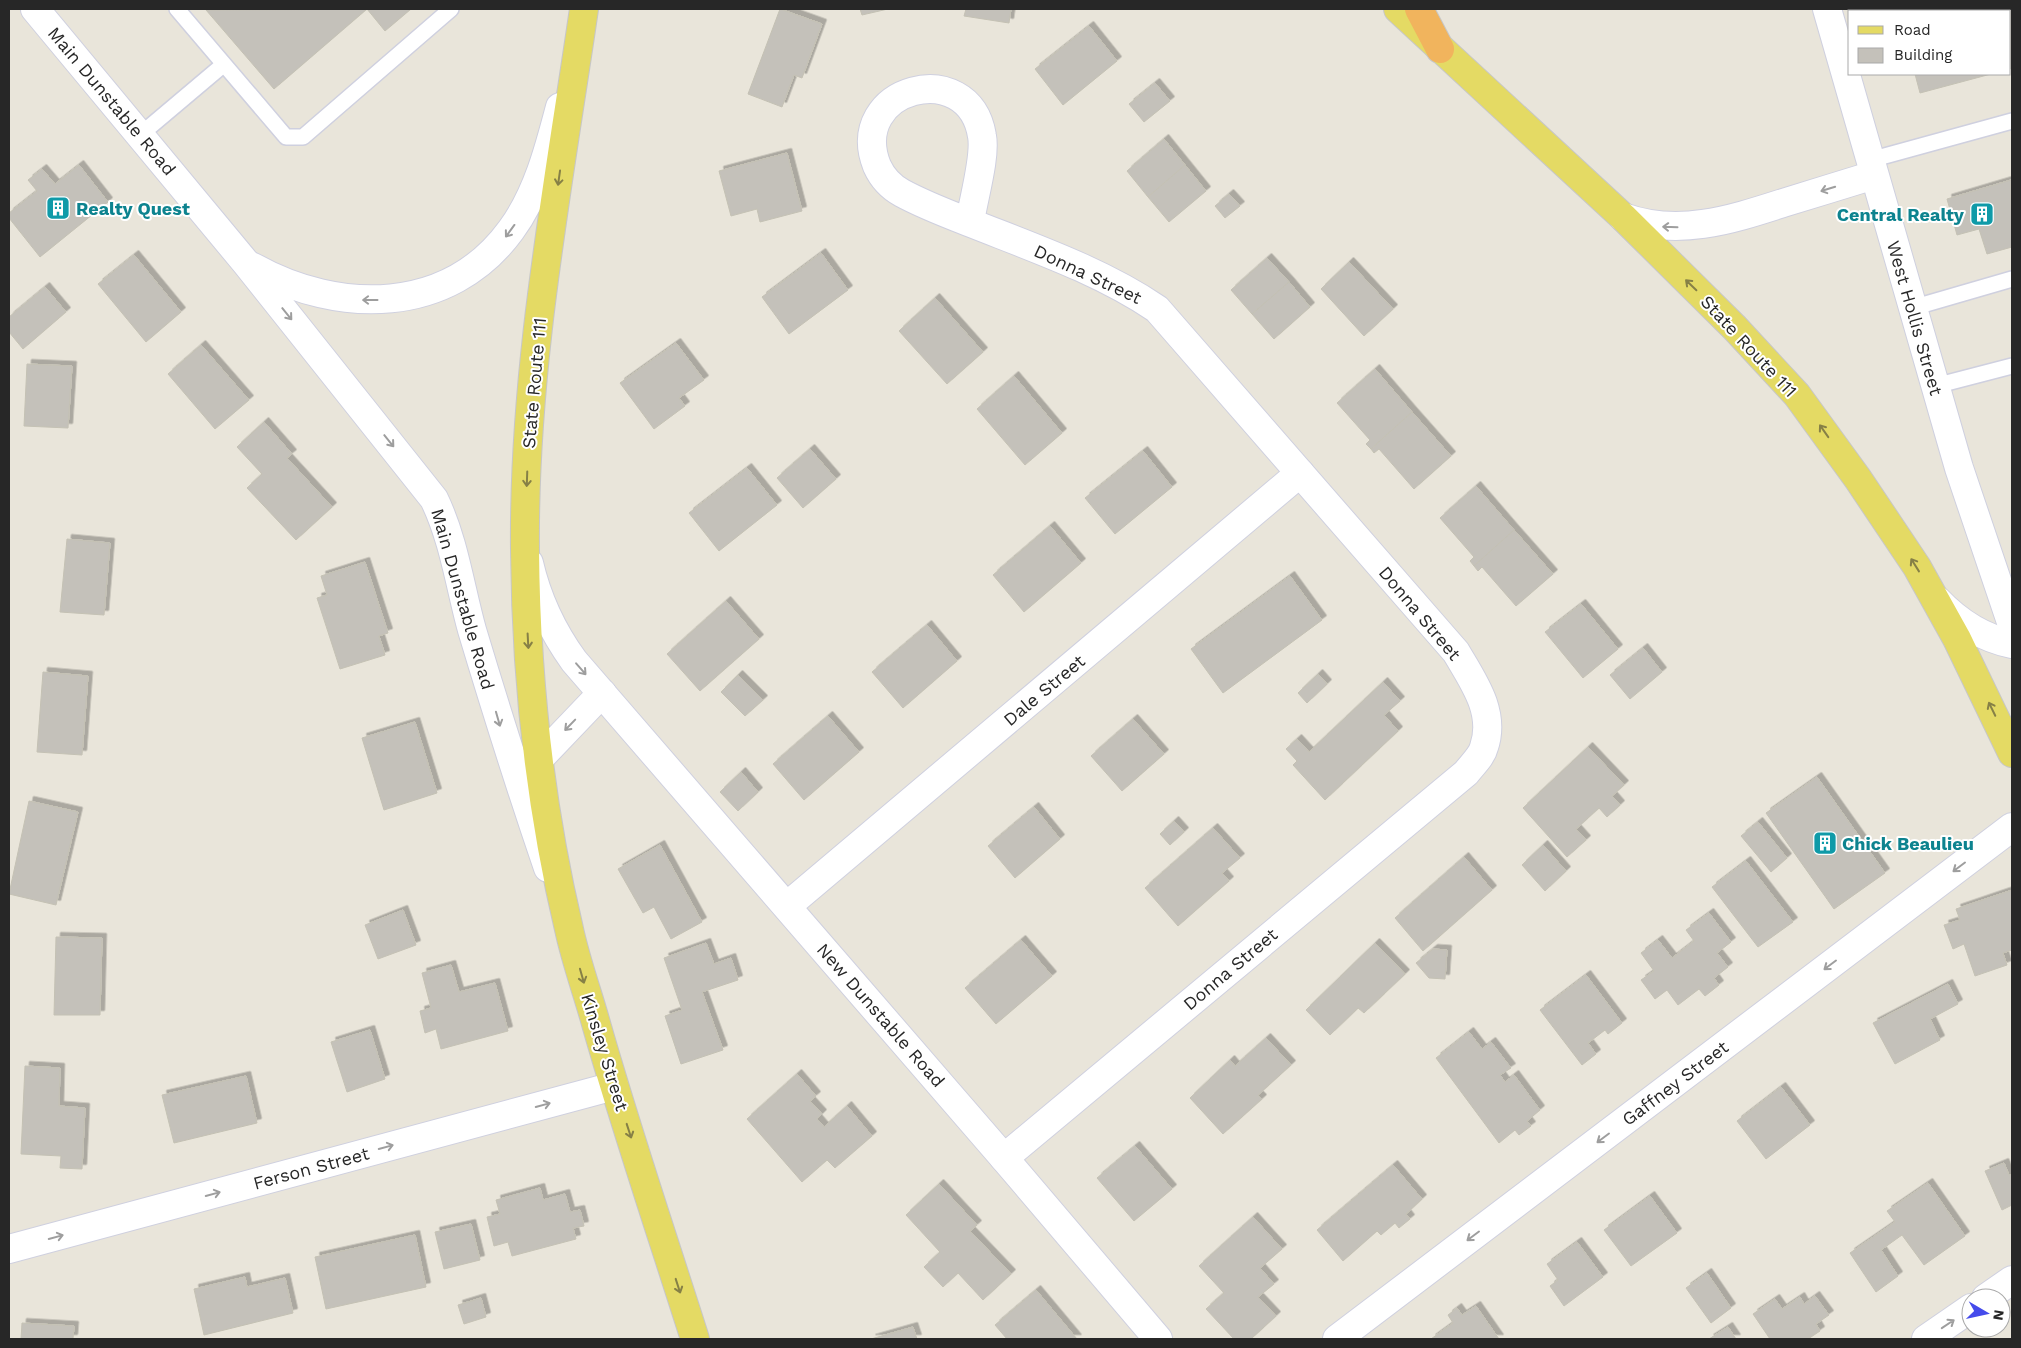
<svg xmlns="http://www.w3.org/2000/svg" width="2021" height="1348" viewBox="0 0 2021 1348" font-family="'Work Sans',sans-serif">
	<defs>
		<filter id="shadow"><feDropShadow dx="4.5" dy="-4.5" stdDeviation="0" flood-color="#0004"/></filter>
	</defs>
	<rect width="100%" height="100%" fill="#e9e5da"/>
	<g fill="#c4c1ba" stroke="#c4c1b4" filter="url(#shadow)">
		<polygon points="367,9 274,89 206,10 411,9 385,31"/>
		<polygon points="780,9 822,24 802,78 794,75 782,107 748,94"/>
		<polygon points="860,9 888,9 862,15"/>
		<polygon points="966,9 1011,9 1009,23 964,16"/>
		<polygon points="1898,9 2012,9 2012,68 2010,69 2010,11 1898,11"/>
		<polygon points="1089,26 1117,61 1063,105 1035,69"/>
		<polygon points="1915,74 1991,74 1920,93"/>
		<polygon points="1155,83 1170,101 1144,122 1129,104"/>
		<polygon points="1164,139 1185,165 1148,197 1127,171"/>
		<polygon points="787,153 802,211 760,222 757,209 731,216 719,171"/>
		<polygon points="79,165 108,202 40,257 9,218 9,213 37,191 28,180 42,169 55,184"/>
		<polygon points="1185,165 1206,191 1169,222 1148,197"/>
		<polygon points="2011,180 2012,247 1987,254 1979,229 1957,235 1947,199"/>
		<polygon points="1229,194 1240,206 1225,218 1215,206"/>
		<polygon points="821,253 848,290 789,334 762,297"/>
		<polygon points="134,255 181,312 146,342 98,284"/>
		<polygon points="1267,258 1289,282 1252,314 1231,290"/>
		<polygon points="1349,262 1393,309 1364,336 1321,289"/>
		<polygon points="1289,282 1310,307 1274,339 1252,314"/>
		<polygon points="45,287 66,312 23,349 9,332 9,317"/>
		<polygon points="935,298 983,352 947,384 899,331"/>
		<polygon points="676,343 704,380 679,398 685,406 654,429 620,383"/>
		<polygon points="201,345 249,400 215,429 168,374"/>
		<polygon points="27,364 72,366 68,428 24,426"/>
		<polygon points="1375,369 1412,412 1371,449 1366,444 1370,440 1337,403"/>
		<polygon points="1014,376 1062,433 1025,465 977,409"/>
		<polygon points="1412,412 1451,456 1414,489 1379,449 1374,453 1371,449"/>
		<polygon points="264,422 292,454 287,458 332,507 296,540 247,488 262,474 237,447"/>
		<polygon points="810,449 836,479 803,508 777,478"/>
		<polygon points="1143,451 1172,487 1115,534 1085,498"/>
		<polygon points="747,468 777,505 719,551 689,513"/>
		<polygon points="1476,486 1514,530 1474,566 1470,561 1474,557 1440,518"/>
		<polygon points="1050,526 1081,563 1024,612 993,575"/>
		<polygon points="1514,530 1553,574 1516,606 1482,567 1478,571 1474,566"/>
		<polygon points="67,539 110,543 104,615 60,612"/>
		<polygon points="365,562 388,633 379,636 385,655 340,669 317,598 327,595 321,576"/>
		<polygon points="1290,576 1322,620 1223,693 1191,649"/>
		<polygon points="726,601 759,639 700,691 667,654"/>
		<polygon points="1581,604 1618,649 1583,678 1545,632"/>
		<polygon points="927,625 957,661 903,708 872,672"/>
		<polygon points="1643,648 1662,672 1630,699 1610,675"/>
		<polygon points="43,672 88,676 82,755 37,752"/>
		<polygon points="1318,674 1327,684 1307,703 1298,693"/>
		<polygon points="738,675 763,700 745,716 721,692"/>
		<polygon points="1383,682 1400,701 1384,715 1398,731 1325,800 1293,765 1297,761 1286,749 1297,739 1309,752"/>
		<polygon points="828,716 859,752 804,800 773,764"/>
		<polygon points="1133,719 1164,754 1122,791 1091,756"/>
		<polygon points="415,722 437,793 384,810 362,738"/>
		<polygon points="1588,747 1624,785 1612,796 1620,805 1607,817 1599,808 1576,829 1586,840 1567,857 1523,808"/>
		<polygon points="741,772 758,792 738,811 720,792"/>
		<polygon points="1817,777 1885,873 1834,909 1766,813"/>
		<polygon points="29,801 78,812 56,905 9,894"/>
		<polygon points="1034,807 1060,839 1015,878 988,846"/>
		<polygon points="1174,821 1184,832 1170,845 1160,834"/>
		<polygon points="1758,822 1787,858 1771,872 1741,836"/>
		<polygon points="1213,828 1240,858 1222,873 1229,881 1178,926 1145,888"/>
		<polygon points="660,845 702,922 671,939 654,907 643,913 618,869"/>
		<polygon points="1543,845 1566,871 1545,891 1522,865"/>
		<polygon points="1464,857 1492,890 1423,951 1395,918"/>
		<polygon points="1746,861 1793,922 1758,947 1712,887"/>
		<polygon points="2012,890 2012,950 2003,953 2007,965 1975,976 1964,944 1953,949 1944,925 1960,920 1956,909"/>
		<polygon points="403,910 416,945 378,959 365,925"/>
		<polygon points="1709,913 1731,942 1717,953 1728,967 1714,978 1719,985 1705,996 1699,989 1678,1005 1667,990 1655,999 1641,980 1654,971 1641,953 1658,940 1672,958 1694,941 1686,930"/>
		<polygon points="56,937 102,938 100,1015 54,1015"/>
		<polygon points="1021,940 1052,976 996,1024 965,988"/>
		<polygon points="706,943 714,964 731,958 738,980 702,992 723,1050 681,1064 665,1016 682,1010 664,958"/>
		<polygon points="1375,943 1405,974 1364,1013 1358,1008 1330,1035 1306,1010"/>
		<polygon points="1433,949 1447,950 1445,979 1429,978 1416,963"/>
		<polygon points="451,965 459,992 495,983 508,1031 441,1049 436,1029 425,1033 420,1011 431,1008 422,973"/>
		<polygon points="1586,975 1622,1023 1608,1034 1605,1030 1588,1043 1596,1054 1582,1065 1540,1010"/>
		<polygon points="1948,984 1958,1004 1930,1019 1940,1040 1895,1064 1873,1023"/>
		<polygon points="370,1030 385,1079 347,1092 331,1042"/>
		<polygon points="1469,1032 1482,1049 1491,1042 1511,1068 1500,1075 1505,1082 1514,1075 1540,1110 1527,1121 1531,1126 1519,1135 1515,1130 1499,1143 1436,1058"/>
		<polygon points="1266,1038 1291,1065 1258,1095 1262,1099 1223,1134 1190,1098 1230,1060 1235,1066"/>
		<polygon points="25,1066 60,1068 59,1106 85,1108 82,1169 60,1168 61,1156 21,1154"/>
		<polygon points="797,1074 816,1096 810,1101 822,1114 817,1119 824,1127 847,1106 872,1136 835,1168 827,1160 802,1182 747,1119"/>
		<polygon points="246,1076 257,1123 174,1143 162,1095"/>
		<polygon points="1781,1087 1810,1125 1766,1159 1737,1121"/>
		<polygon points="1135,1146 1172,1189 1134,1221 1097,1178"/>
		<polygon points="2004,1163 2009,1175 2012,1174 2012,1205 2002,1210 1985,1171"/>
		<polygon points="1393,1165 1422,1199 1406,1214 1410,1219 1399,1228 1395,1223 1381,1235 1377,1231 1343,1261 1317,1230"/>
		<polygon points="1928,1183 1965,1236 1924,1265 1902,1235 1881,1250 1898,1276 1876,1292 1850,1253 1895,1222 1887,1211"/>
		<polygon points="939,1184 977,1225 970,1231 1011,1274 983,1300 958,1273 943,1287 924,1267 940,1252 906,1215"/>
		<polygon points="540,1188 543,1200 565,1194 570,1212 580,1210 584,1226 573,1228 576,1239 512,1256 508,1242 494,1246 487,1217 500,1214 496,1200"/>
		<polygon points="1650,1196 1677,1233 1631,1266 1604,1230"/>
		<polygon points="1253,1217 1282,1249 1260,1268 1274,1284 1258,1297 1276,1316 1251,1339 1234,1339 1206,1309 1224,1293 1199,1266"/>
		<polygon points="471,1224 480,1260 444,1269 435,1232"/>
		<polygon points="415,1235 426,1287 326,1309 315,1257"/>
		<polygon points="1577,1242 1603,1277 1564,1306 1550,1286 1558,1280 1547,1264"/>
		<polygon points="1707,1273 1731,1308 1711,1323 1686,1288"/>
		<polygon points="245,1277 247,1287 285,1278 293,1313 204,1335 194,1289"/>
		<polygon points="1036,1290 1077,1339 1007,1339 995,1325"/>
		<polygon points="1815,1296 1829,1315 1816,1324 1820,1331 1808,1339 1770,1339 1753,1314 1775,1299 1782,1309 1800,1297 1804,1304"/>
		<polygon points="481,1298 486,1317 464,1324 458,1305"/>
		<polygon points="1476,1306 1499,1339 1431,1339 1453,1323 1448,1315 1457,1308 1462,1315"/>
		<polygon points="22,1323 74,1326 73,1339 21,1339"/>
		<polygon points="913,1327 917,1339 871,1339"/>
		<polygon points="1728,1327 1736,1339 1709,1339"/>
	</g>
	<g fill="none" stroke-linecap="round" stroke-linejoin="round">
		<g stroke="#cfd0df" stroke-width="18">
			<g id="service">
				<polyline points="177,9 286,137 303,137 451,9"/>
				<polyline points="140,135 223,65"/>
				<polyline points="1870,160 2012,121"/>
				<polyline points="1912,308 2012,279"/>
				<polyline points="1935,386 2012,366"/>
			</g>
		</g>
		<g stroke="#cfd0df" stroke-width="30">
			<g id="minor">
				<polyline points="1827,9 1959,468 2012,625"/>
				<path d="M1623,217C1678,237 1730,220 1783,203C1813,194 1844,184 1874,175"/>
				<path d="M970,222C973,200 986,157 982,136C969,55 846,88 877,166C882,177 891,187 902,193C924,205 948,214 971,223C1034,248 1101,271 1157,309L1456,652C1473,681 1496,712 1484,747C1482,756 1472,765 1466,773L1004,1158"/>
				<path d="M529,563C537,598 553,632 574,661L1004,1158L1158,1339"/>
				<path d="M1937,600C1958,622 1982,638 2012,644"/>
				<polyline points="539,759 602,693"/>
				<polyline points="787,906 1300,473"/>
				<polyline points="9,1249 614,1086"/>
				<polyline points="1986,1298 2012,1280"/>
				<polyline points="1337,1339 2012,827"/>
				<polyline points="1926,1339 1971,1308"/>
			</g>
		</g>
		<g stroke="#cfd0df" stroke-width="30">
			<g id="tertiary">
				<path d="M35,9L246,263L434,499C454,540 460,587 472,630C496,710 521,789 548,868"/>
				<path d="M253,267C339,315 449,315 511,230C537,195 549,149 560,107"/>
			</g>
		</g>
		<g stroke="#c7c7c7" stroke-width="30">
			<g id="primary">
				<path d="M584,9C558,188 523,369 525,550C526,675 540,807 569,929C576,962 588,994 597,1027C627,1132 662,1235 695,1339"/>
				<polyline points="1398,9 1623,217 1735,328 1797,395 1858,479 1917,567 1957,639 2012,753"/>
			</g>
		</g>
		<g stroke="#c7c7c7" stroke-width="30">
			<polyline id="motorway" points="1419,9 1440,49"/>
		</g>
		<use href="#service" stroke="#fff" stroke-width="15"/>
		<use href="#minor" stroke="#fff" stroke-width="28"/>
		<use href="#tertiary" stroke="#fff" stroke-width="28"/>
		<use href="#primary" stroke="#e4da64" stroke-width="28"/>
		<use href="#motorway" stroke="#f1b45d" stroke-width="28"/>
	</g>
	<defs><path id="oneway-shaft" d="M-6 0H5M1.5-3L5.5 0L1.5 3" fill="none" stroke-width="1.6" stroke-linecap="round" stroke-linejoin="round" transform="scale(1.25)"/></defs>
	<g stroke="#868046">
		<use href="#oneway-shaft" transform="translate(559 178) rotate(98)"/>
		<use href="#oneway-shaft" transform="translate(1691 285) rotate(-136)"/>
		<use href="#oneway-shaft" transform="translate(1824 431) rotate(-125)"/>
		<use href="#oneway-shaft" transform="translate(527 479) rotate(92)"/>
		<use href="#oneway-shaft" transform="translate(1915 565) rotate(-122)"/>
		<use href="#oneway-shaft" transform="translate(528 641) rotate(87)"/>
		<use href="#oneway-shaft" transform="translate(1992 709) rotate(-116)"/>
		<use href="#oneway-shaft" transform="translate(582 976) rotate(74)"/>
		<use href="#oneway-shaft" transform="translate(629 1131) rotate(72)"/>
		<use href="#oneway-shaft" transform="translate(678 1286) rotate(72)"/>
	</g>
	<g stroke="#9e9e9e">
		<use href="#oneway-shaft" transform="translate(1828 189) rotate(163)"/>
		<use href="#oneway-shaft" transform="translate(1670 227) rotate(-178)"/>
		<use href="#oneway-shaft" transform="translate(510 231) rotate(126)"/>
		<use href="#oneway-shaft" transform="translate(370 300) rotate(180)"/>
		<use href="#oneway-shaft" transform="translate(287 314) rotate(51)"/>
		<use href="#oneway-shaft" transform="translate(389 441) rotate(51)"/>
		<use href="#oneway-shaft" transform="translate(581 669) rotate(49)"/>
		<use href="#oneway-shaft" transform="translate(498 719) rotate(74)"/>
		<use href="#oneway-shaft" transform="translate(570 725) rotate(134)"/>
		<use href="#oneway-shaft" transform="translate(1959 867) rotate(143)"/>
		<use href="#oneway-shaft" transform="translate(1830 965) rotate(143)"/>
		<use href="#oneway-shaft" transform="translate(543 1105) rotate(-15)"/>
		<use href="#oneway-shaft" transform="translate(1603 1138) rotate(143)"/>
		<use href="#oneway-shaft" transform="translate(386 1147) rotate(-15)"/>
		<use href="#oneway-shaft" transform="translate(213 1194) rotate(-15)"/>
		<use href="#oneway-shaft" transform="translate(1473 1236) rotate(143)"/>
		<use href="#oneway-shaft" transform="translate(56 1237) rotate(-15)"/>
		<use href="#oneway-shaft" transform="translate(1948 1324) rotate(-34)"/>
	</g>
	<defs>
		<g id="building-square" transform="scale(1.25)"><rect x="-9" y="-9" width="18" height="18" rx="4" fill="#0f9aa8" stroke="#fff"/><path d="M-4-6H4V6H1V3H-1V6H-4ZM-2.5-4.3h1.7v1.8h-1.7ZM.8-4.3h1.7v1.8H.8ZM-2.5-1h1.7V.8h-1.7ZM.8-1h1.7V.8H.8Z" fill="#fff"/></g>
	</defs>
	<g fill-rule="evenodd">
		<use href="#building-square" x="58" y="208"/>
		<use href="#building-square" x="1982" y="214"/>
		<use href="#building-square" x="1825" y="843"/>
	</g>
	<g text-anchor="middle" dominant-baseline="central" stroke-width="4" stroke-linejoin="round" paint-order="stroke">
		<g font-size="18" fill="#272727" stroke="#fff">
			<text transform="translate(112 101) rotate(50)">Main Dunstable Road</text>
			<text transform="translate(1088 274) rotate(25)">Donna Street</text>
			<text transform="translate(1915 318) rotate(74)">West Hollis Street</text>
			<text transform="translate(1749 346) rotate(47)">State Route 111</text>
			<text transform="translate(534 383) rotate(-85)">State Route 111</text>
			<text transform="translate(463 599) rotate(74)">Main Dunstable Road</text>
			<text transform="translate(1420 613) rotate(50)">Donna Street</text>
			<text transform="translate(1044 690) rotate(-40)">Dale Street</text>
			<text transform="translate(1230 969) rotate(-40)">Donna Street</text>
			<text transform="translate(881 1015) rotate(49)">New Dunstable Road</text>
			<text transform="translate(605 1052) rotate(73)">Kinsley Street</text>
			<text transform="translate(1675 1083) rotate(-37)">Gaffney Street</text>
			<text transform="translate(311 1168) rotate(-15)">Ferson Street</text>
		</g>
		<g font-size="18" font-weight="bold" fill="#0d838f" stroke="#fff" text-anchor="start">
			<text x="76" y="208">Realty Quest</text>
			<text x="1964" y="214" text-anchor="end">Central Realty</text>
			<text x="1842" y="843">Chick Beaulieu</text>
		</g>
	</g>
	<rect width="2021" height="1348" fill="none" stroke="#272727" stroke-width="20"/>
	<rect x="1848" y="10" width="162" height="65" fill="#ffffff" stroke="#a9a9a9"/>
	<rect x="1858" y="26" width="25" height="8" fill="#e4da64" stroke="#a9a9a9"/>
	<text x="1894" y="35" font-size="15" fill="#272727">Road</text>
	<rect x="1858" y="48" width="25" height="15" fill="#c4c1ba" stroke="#a9a9a9"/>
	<text x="1894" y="60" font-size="15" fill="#272727">Building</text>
	<g transform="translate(1986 1313) rotate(99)"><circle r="24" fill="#ffffff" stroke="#a9a9a9"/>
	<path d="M0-4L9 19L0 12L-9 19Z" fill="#454beb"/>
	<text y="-8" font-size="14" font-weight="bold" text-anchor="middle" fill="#272727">N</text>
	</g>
</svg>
